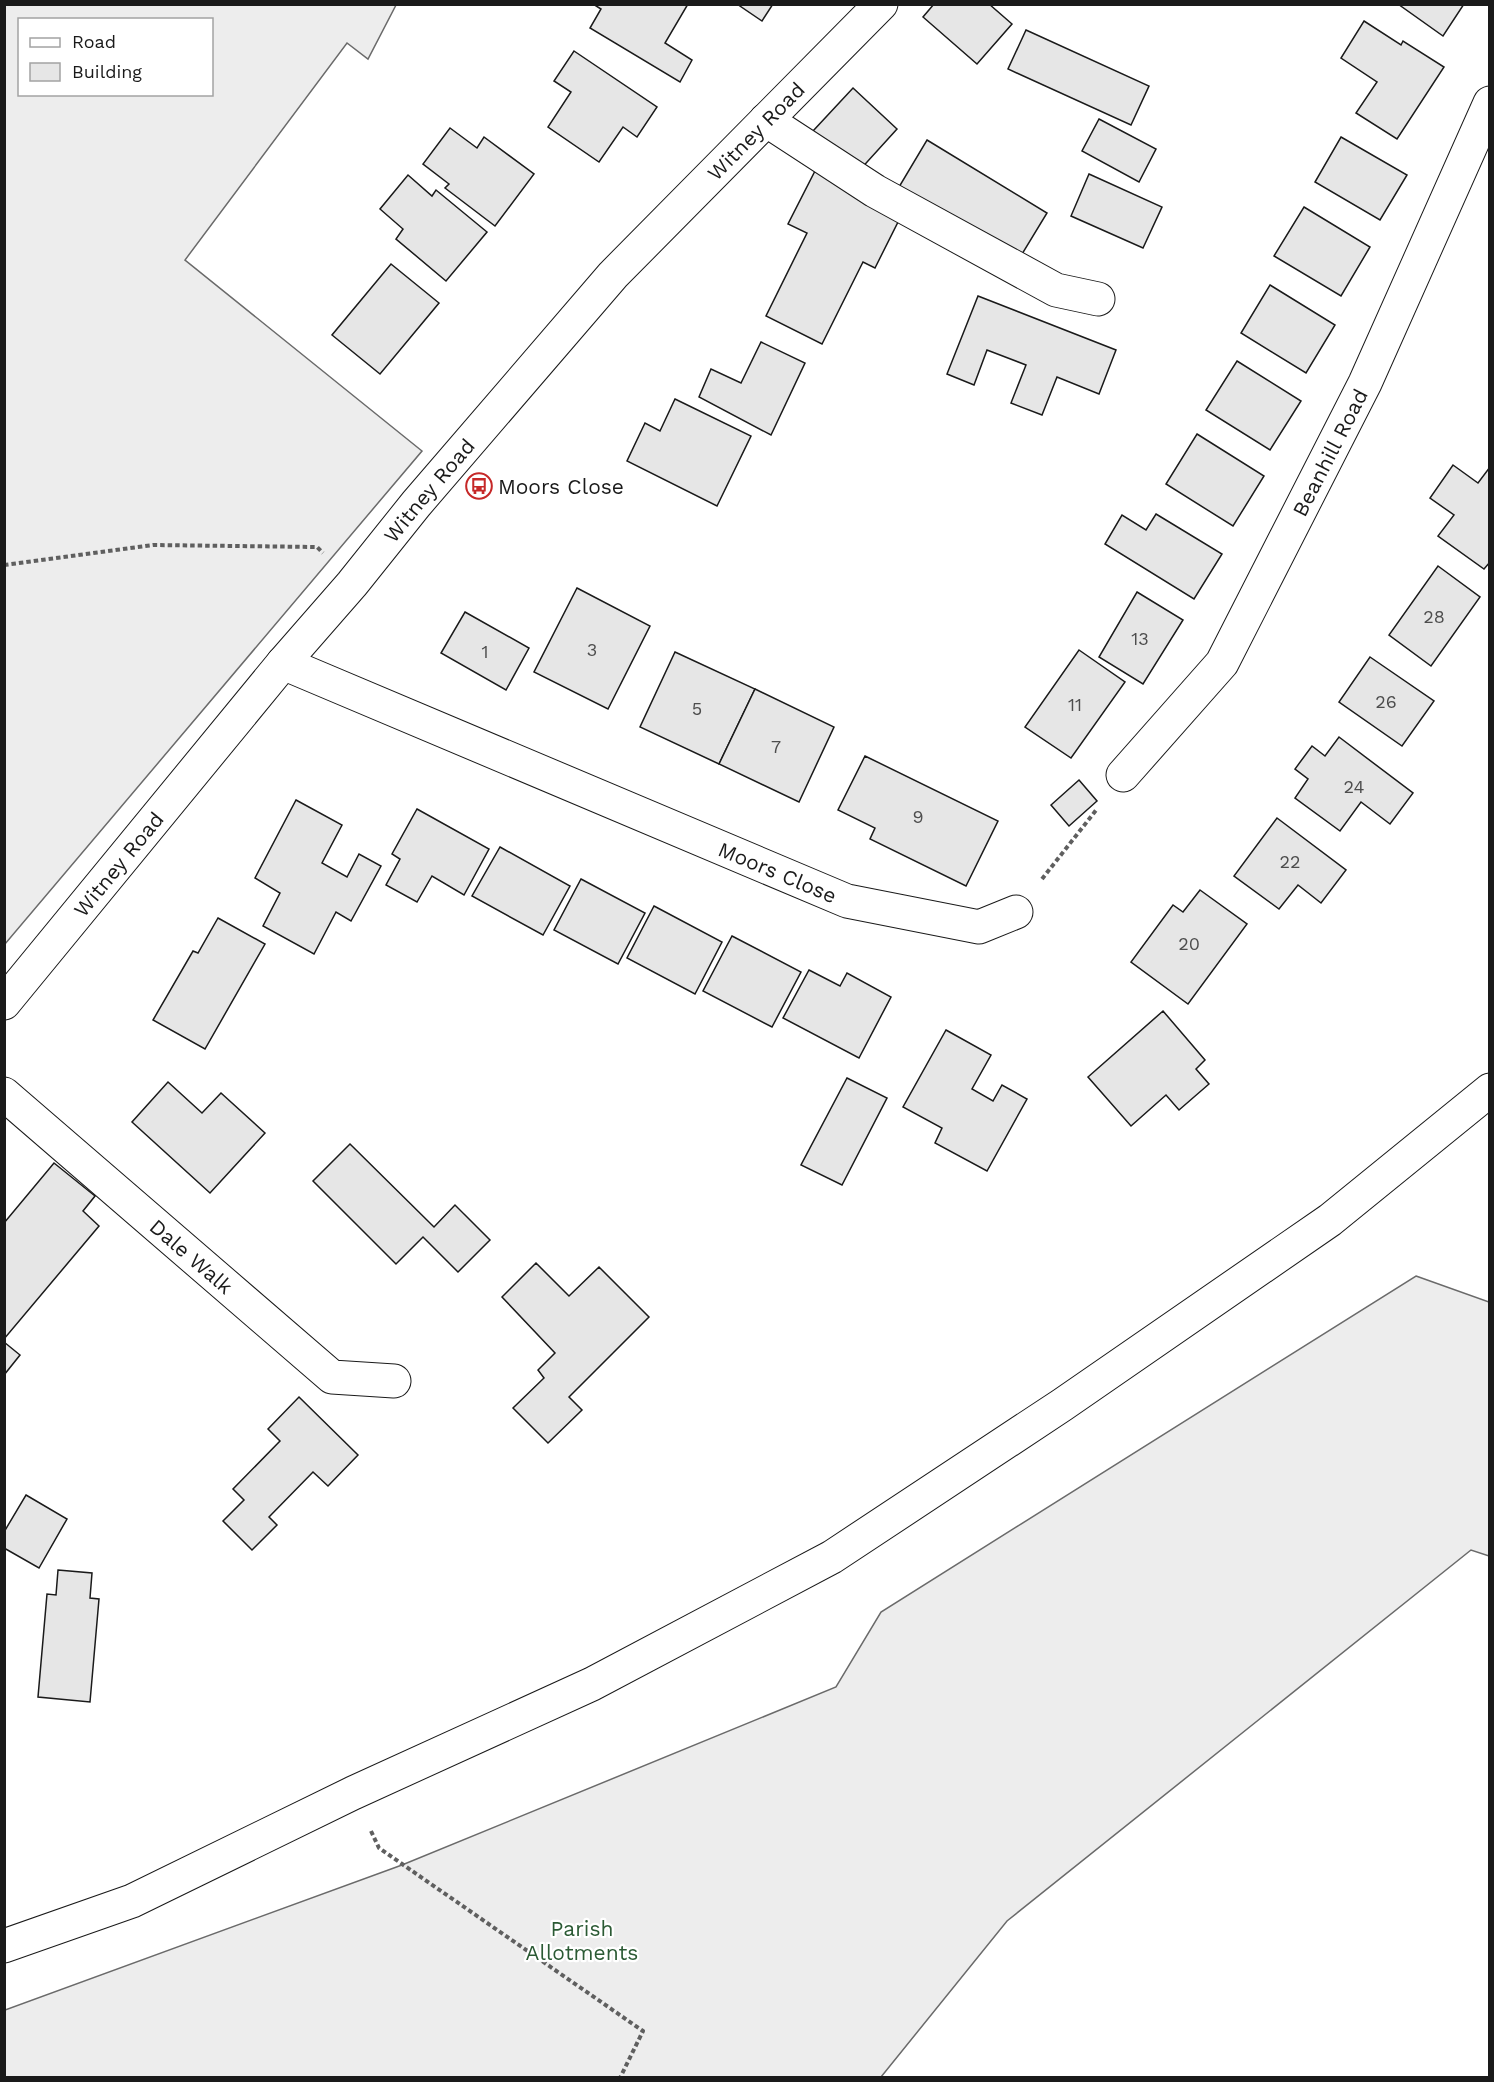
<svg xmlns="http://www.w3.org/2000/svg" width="1494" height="2082" viewBox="0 0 1494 2082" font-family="'Work Sans',sans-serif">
	<rect width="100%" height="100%" fill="#fff"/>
	<g fill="#ededed" stroke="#6a6a6a" stroke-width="1.5" fill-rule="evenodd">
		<path d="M5,4L396,5L368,59L347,43L185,260L422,451L5,944ZM20,20H212V94H20Z"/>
		<polygon points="1416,1276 1489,1302 1489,1556 1471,1550 1007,1921 881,2077 5,2077 5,2010 402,1865 836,1687 881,1612"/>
	</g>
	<g fill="#e6e6e6" stroke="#1a1a1a" stroke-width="1.5">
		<polygon points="593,4 688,4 665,43 692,60 680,82 590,28 601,9"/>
		<polygon points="737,4 773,4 762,21"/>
		<polygon points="934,4 989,4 1012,24 977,64 923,17"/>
		<polygon points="1398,4 1464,4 1443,36"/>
		<polygon points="1364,21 1401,45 1403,41 1444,67 1397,139 1356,113 1377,82 1341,58"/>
		<polygon points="1026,30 1149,86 1131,125 1008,69"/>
		<polygon points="574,51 657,107 637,137 623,127 599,162 548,127 571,92 554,81"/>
		<polygon points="853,88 897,129 858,172 813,131"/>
		<polygon points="1099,119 1156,149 1139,182 1082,151"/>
		<polygon points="450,128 477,148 484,137 534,174 495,226 445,188 449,184 423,164"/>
		<polygon points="1341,137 1407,175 1380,220 1315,182"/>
		<polygon points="927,140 1047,213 1019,259 899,187"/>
		<polygon points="815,171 902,214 875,268 863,262 822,344 766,316 807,233 788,224"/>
		<polygon points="1089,174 1162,207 1143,248 1071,216"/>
		<polygon points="408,175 432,196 436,190 487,232 446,281 396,239 403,229 380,209"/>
		<polygon points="1304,207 1370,247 1341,296 1274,256"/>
		<polygon points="391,264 439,303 380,374 332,335"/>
		<polygon points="1270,285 1335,325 1306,373 1241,333"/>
		<polygon points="978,296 1116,350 1099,394 1057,377 1042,415 1011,403 1026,365 987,350 974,385 947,374"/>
		<polygon points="761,342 805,363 771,435 699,397 711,369 741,383"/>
		<polygon points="1237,361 1301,401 1270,450 1206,410"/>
		<polygon points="675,399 751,436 717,506 627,461 645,423 660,431"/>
		<polygon points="1197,434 1264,476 1233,526 1166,484"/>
		<polygon points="1453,465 1478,483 1490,467 1490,562 1484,569 1438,536 1454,515 1430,498"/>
		<polygon points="1156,514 1222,554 1194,599 1105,544 1122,515 1146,530"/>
		<polygon points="1438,566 1480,597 1431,666 1389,635"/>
		<polygon points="577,588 650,626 608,709 534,672"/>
		<polygon points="1137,592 1183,620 1143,684 1099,657"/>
		<polygon points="465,612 529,648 506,690 441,653"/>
		<polygon points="1079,650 1125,682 1071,758 1025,727"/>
		<polygon points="675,652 755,689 719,764 640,727"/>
		<polygon points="1370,657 1434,701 1402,746 1339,702"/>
		<polygon points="755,689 834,727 799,802 719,764"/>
		<polygon points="1339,737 1413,793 1390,824 1361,802 1340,831 1295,798 1308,779 1295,769 1312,746 1325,756"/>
		<polygon points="865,756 998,821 966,886 870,839 875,828 838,810"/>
		<polygon points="1079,780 1097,801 1069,826 1051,805"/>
		<polygon points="296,800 342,825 322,863 347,877 359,854 381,866 351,921 336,912 314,954 263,926 280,893 255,878"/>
		<polygon points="417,809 489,849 464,895 432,876 417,902 386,885 400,859 392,854"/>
		<polygon points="1277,818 1346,870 1321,903 1298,885 1279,909 1234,876"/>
		<polygon points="500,847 570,886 543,935 472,896"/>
		<polygon points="581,879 645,913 618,964 554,930"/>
		<polygon points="1200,890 1247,924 1188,1004 1131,962 1173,905 1183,912"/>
		<polygon points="654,906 722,942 695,994 627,958"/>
		<polygon points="218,918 265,944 205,1049 153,1020 193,951 198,953"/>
		<polygon points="732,936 801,972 772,1027 703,991"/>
		<polygon points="809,970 840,986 847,973 891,997 859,1058 783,1018"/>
		<polygon points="1163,1011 1205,1060 1196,1069 1209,1084 1179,1110 1166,1095 1131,1126 1088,1077"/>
		<polygon points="946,1030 991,1055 972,1089 993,1101 1002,1085 1027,1099 987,1171 935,1143 942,1128 903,1107"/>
		<polygon points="847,1078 887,1098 842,1185 801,1165"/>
		<polygon points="168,1082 202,1113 221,1093 265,1133 210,1193 132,1122"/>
		<polygon points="350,1144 434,1227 455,1205 490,1240 458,1272 423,1237 396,1264 313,1181"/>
		<polygon points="54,1163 95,1196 83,1211 99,1226 4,1339 4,1223"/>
		<polygon points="536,1263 569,1296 599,1267 649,1317 569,1397 582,1410 548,1443 513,1408 544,1378 538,1370 555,1353 502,1297"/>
		<polygon points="4,1342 20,1355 4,1375"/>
		<polygon points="299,1397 358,1455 328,1486 313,1472 269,1517 277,1525 252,1550 223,1521 244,1500 233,1489 280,1441 268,1429"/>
		<polygon points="26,1495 67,1519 39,1568 4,1548 4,1532"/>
		<polygon points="58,1570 92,1573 90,1598 99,1599 90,1702 38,1697 47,1594 56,1595"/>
	</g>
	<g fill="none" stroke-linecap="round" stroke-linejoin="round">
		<g stroke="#1a1a1a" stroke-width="35">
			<g id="minor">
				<polyline points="766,120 875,191 1056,290 1098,299"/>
				<path id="s1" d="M283,663L847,901L979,927L1016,912"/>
				<path id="s2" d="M1123,775L1222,663L1365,383L1490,103"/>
				<path id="s3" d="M4,1003L283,663L352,584L416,504L613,275L881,4"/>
				<path id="s4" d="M4,1094L332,1377L394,1381"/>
			</g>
		</g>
		<g stroke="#1a1a1a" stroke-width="35">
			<polyline id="major" points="4,1946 132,1901 353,1793 592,1684 832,1557 1062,1405 1330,1220 1490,1090"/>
		</g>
		<g stroke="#5f5f5f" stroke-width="4" stroke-dasharray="4.5 3" stroke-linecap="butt">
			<polyline points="4,565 153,545 317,547 323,553"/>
			<polyline points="1042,879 1097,809"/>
			<polyline points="371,1831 379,1848 643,2031 620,2078"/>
		</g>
		<use href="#minor" stroke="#fff" stroke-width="33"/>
		<use href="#major" stroke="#fff" stroke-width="33"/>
	</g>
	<defs>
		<g id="bus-ring" transform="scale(1.35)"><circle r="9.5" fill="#fff" stroke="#c62828" stroke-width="1.5"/><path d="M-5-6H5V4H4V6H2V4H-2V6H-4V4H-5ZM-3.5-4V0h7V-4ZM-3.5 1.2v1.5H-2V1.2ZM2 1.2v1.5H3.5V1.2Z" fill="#c62828"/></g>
	</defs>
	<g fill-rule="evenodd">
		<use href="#bus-ring" x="479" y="486"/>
	</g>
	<g text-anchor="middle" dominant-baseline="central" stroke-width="4.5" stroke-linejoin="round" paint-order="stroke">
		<g font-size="18" fill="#4d4d4d">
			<text x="1434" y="616">28</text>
			<text x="1140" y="638">13</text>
			<text x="592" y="649">3</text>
			<text x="485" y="651">1</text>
			<text x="1386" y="701">26</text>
			<text x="1075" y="704">11</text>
			<text x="697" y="708">5</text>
			<text x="776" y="746">7</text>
			<text x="1354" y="786">24</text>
			<text x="918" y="816">9</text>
			<text x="1290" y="861">22</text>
			<text x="1189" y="943">20</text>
		</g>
		<g font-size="21" fill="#1a1a1a" stroke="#fff">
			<text stroke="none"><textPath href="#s3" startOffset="1152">Witney Road</textPath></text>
			<text stroke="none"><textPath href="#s2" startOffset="386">Beanhill Road</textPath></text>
			<text stroke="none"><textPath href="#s3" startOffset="666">Witney Road</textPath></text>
			<text stroke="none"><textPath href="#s3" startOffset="180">Witney Road</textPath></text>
			<text stroke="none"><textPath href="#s1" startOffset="537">Moors Close</textPath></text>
			<text stroke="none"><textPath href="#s4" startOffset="248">Dale Walk</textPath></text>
		</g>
		<g font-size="21" fill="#1a1a1a" stroke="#fff" text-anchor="start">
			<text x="498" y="486">Moors Close</text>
		</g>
		<g font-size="21" fill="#2b5a34" stroke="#fff">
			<text x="582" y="1928">Parish<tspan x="582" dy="24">Allotments</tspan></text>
		</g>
	</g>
	<rect width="1494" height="2082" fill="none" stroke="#1a1a1a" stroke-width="12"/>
	<rect x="18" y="18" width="195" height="78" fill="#ffffff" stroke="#a3a3a3" stroke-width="1.5"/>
	<rect x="30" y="38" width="30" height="9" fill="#ffffff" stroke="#a3a3a3" stroke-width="1.5"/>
	<text x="72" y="48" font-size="18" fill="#1a1a1a">Road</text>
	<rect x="30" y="63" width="30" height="18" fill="#e6e6e6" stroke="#a3a3a3" stroke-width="1.5"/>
	<text x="72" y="78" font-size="18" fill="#1a1a1a">Building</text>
</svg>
